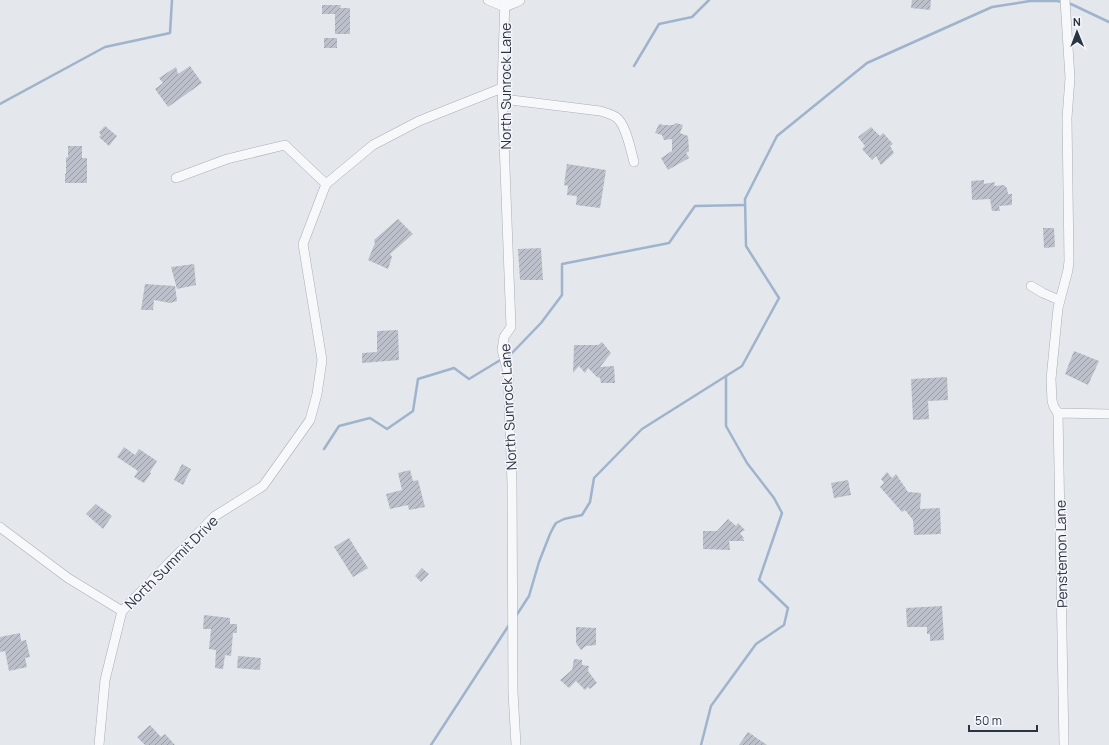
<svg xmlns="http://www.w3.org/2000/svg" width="1109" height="745" viewBox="0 0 1109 745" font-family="Manrope,sans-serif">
	<defs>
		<pattern id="building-hatch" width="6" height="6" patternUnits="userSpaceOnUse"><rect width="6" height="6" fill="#bbc0ca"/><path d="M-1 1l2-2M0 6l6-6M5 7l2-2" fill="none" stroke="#989da6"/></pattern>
	</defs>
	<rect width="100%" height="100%" fill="#e4e7ec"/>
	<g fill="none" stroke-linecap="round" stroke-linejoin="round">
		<g stroke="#9fb4cc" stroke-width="2.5">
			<polyline points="634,66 659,24 692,17 709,0"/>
			<polyline points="0,104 105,47 170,33 172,0"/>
			<polyline points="506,356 512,353 541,323 562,295 562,264 669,243 695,206 745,205"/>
			<polyline points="324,449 339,426 370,418 387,429 413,411 418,379 454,368 469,379 502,359"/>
			<polyline points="516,616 529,596 539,562 550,534 553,528 556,523 564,519 582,515 590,502 594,478 642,429 742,366 779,298 746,246 745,199 777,136 867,63 992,7 1030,1 1057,1 1071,4 1109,22"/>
			<polyline points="431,745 509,625"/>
			<polyline points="701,745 711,706 756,644 784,625 788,608 759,580 782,513 774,498 747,463 726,426 726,376"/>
		</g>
	</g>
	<g fill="url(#building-hatch)">
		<polygon points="912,0 931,0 930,10 911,8"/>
		<polygon points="322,5 341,5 340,8 350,8 350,34 335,34 335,14 322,14"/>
		<rect x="324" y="38" width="13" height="10"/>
		<polygon points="190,66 202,83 168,107 155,89 163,83 159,78 176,67 178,74"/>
		<polygon points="676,123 683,125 680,133 688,136 689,151 686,153 689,158 668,170 661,158 672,151 672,139 664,140 662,135 655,133 659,124 663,125 673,125"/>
		<polygon points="105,126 117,136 109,146 99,137 101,135 99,132"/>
		<polygon points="871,127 880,136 883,133 893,144 890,146 894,153 881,165 876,156 872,160 862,149 865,146 858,137"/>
		<polygon points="68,146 82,146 82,158 87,158 87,183 65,183 65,174 66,174 66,158 68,157"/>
		<polygon points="567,164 606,170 600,208 576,205 577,196 567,195 568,186 564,185"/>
		<polygon points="984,180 984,184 995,182 994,186 1004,185 1007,188 1008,194 1012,194 1012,205 999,206 1000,211 992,211 990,199 972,200 971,181"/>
		<polygon points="398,219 413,234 390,254 392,257 388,269 368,260 375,243 374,240"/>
		<polygon points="1043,228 1054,228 1055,247 1044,248"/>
		<polygon points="541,248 543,280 520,280 518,249"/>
		<polygon points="194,264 196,285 177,289 171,267"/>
		<polygon points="145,284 175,286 177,301 170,303 154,300 153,310 141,310"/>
		<polygon points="398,330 399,360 362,363 362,353 377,352 377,331"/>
		<polygon points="602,342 611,353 600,367 614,366 615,383 601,383 600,378 597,377 588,368 585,373 579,366 573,373 574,345 598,345"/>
		<polygon points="1074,351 1099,361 1088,385 1065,374"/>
		<polygon points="947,377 948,400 928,401 929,419 913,420 911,379"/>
		<polygon points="124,447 135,455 139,449 157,461 150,472 151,473 144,483 134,477 138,471 117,457"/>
		<polygon points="182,464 191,469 183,485 174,480"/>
		<polygon points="410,470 413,481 418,480 425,507 409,510 408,505 390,509 386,494 402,490 398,473"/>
		<polygon points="887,472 892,478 896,474 908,492 921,493 920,509 940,508 941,534 914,535 913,520 905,510 902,512 880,487 884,483 881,479"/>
		<polygon points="848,480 851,495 834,498 831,483"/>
		<polygon points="96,504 112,516 103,529 86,514"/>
		<polygon points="728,519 736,526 738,523 745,530 740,533 744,538 743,539 744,541 729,541 730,550 703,549 703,531 717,531"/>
		<polygon points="349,538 368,568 353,577 334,547"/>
		<polygon points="422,568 429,574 421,582 415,576"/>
		<polygon points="942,606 944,640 930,641 930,634 927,634 927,627 907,627 906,608"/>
		<polygon points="204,615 230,618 230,624 237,624 237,633 233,633 231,656 225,655 223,669 215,668 216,650 209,649 211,629 203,629"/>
		<polygon points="576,627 596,628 596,645 586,646 581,650 576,643"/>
		<polygon points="20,633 21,641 26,640 30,657 25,658 27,667 9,671 5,651 0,652 0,637"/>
		<polygon points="238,656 261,658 260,670 237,668"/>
		<polygon points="574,659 582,660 582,665 589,666 588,671 597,683 590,689 588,687 585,690 576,681 569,688 560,680 572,670"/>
		<polygon points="150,725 161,737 165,734 175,745 145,745 137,737"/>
		<polygon points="748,732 767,745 739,745"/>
	</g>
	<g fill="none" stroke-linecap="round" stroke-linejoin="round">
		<g stroke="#a9aeb7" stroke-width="10">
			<g id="minor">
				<polyline points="488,0 505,7 519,1 520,0"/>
				<polyline points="505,0 502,88 511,327 504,337 502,350 508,372 512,484 513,692 516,745"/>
				<path d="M503,99L600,111C606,113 612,114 617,118C626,125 631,151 634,162"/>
				<polyline points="176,178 227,159 285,145 326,184 373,145 419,121 502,88"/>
				<polyline points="1031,286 1043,293 1059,300"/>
				<polyline points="1058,413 1054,407 1052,401 1051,379 1058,308 1068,270 1069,261 1067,118 1070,78 1065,0"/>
				<polyline points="0,527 1,528 68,578 122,611"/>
				<polyline points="99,745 105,680 122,611 215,516 263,486 310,420 317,394 322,360 303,244 326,184"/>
				<polyline points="1064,745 1058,413 1109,414"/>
			</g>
		</g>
		<use href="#minor" stroke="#f7f8fa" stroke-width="9"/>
	</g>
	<g text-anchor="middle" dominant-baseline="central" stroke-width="3" stroke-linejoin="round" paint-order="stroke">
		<g font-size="14" fill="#2b3445" stroke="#f4f6f9">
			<text transform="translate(505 86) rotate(-90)">North Sunrock Lane</text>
			<text transform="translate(508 407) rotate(-93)">North Sunrock Lane</text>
			<text transform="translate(1061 554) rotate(-91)">Penstemon Lane</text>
			<text transform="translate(171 562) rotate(-45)">North Summit Drive</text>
		</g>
	</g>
	<g transform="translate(1077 32) rotate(359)" stroke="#f4f6f9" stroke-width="3" paint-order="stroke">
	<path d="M0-3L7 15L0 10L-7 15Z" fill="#2b3445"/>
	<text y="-6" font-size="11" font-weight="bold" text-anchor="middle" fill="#2b3445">N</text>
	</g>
	<path d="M969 725v6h68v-6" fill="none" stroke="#2b3445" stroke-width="2"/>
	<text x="975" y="725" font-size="12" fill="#2b3445" stroke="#f4f6f9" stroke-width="3" paint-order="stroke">50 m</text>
</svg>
